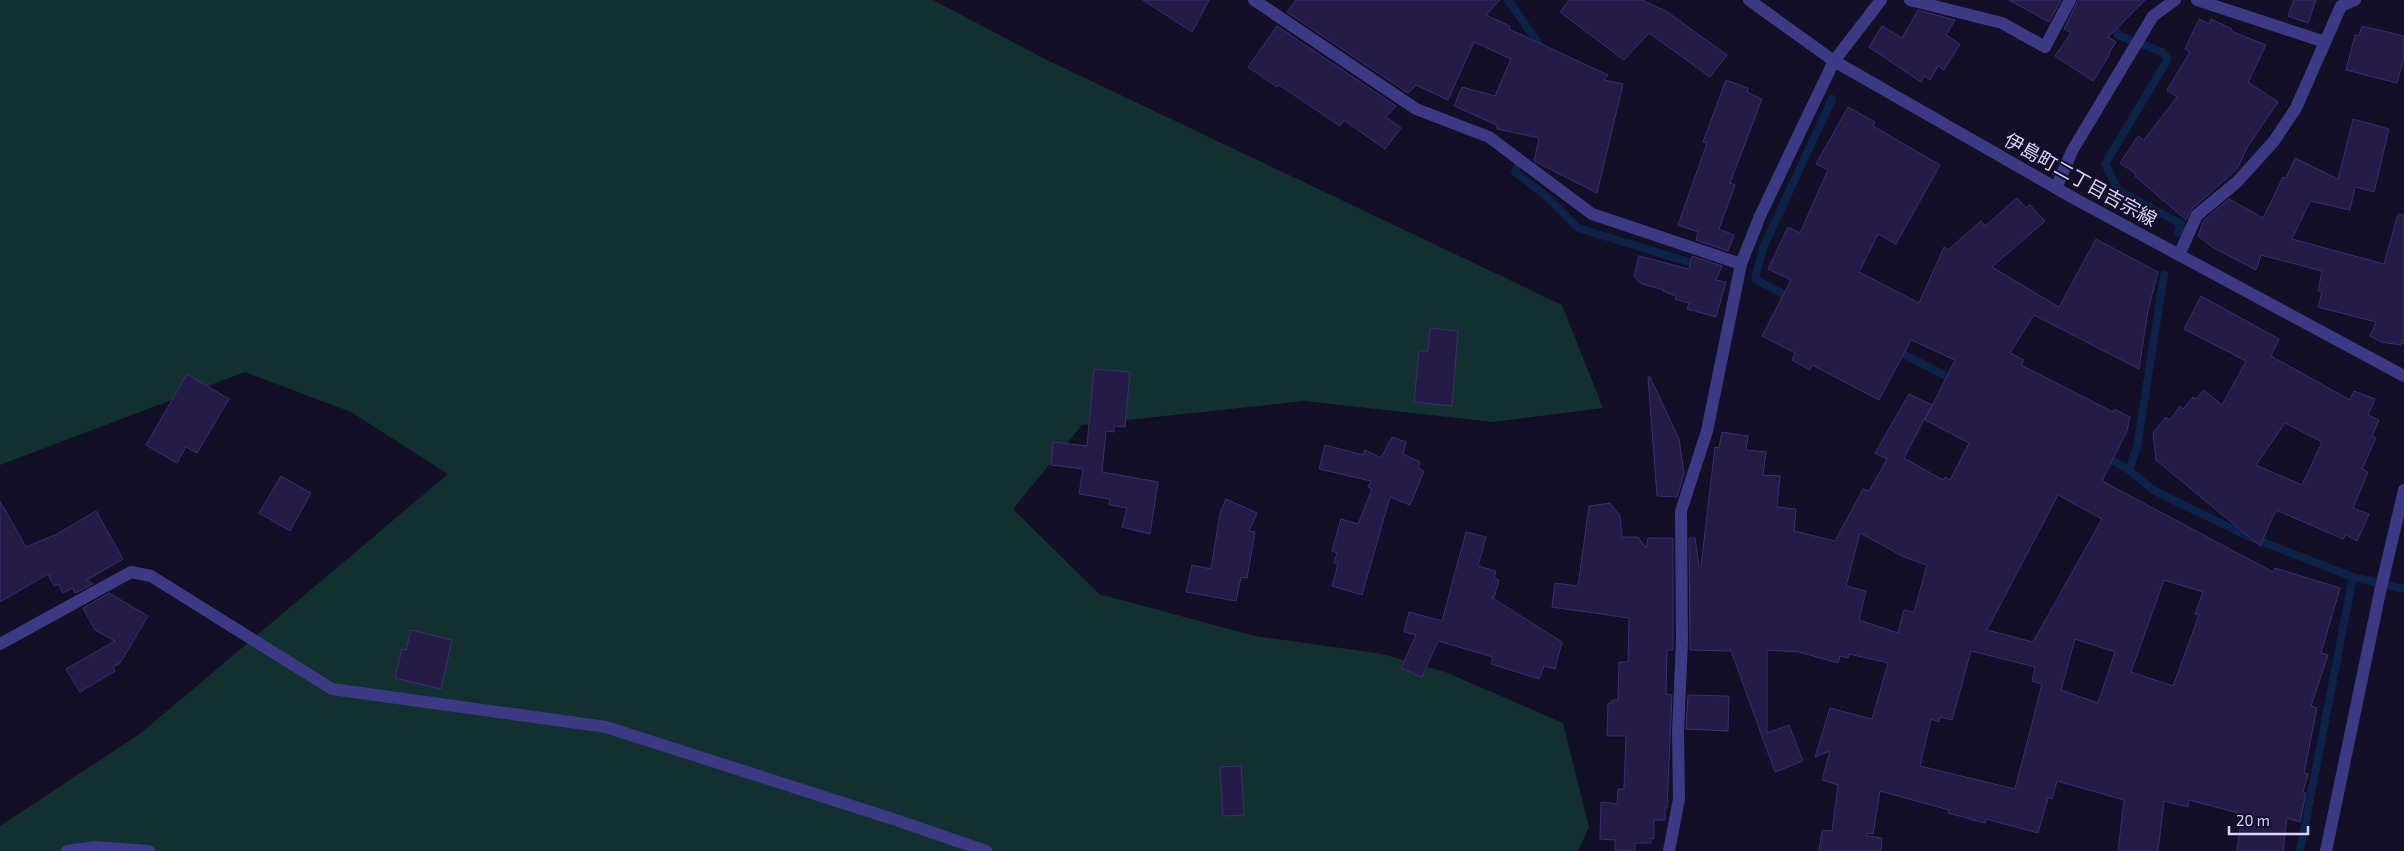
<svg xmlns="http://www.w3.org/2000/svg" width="2404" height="851" viewBox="0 0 2404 851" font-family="'Exo 2','Noto Sans JP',sans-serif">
	<rect width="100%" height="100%" fill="#130f26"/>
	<polygon fill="#12302f" points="0,0 933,0 1045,59 1562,305 1603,408 1493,422 1304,401 1082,425 1013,509 1099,594 1255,636 1383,654 1448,673 1563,723 1589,827 1578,851 0,851 0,826 141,733 448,474 351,412 245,372 0,465"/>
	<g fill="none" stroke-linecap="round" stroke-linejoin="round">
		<g stroke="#0c2248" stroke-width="8">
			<polyline points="1508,0 1539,44 1540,51"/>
			<polyline points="2112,21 2118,35 2162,52 2168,59 2105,164 2118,190 2181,224 2178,233"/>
			<polyline points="1517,167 1515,172 1546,196 1578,228 1699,265"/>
			<polyline points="2164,275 2137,447 2129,470 2153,490 2247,536 2353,577 2300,851"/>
			<polyline points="1793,299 1755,279 1763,248 1832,99"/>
			<polyline points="1895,350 1956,381"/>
			<polyline points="2104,456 2129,470"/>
			<polyline points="2353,577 2404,589"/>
		</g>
	</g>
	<g fill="#241b47" stroke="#3b2d73" fill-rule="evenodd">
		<polygon points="1143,0 1209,0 1192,32"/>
		<polygon points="1296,0 1500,0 1486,15 1510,26 1509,29 1608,75 1604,80 1623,84 1597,193 1534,161 1539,138 1497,129 1497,125 1454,106 1462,87 1495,96 1511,59 1474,42 1448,100 1416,85 1408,93 1287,12"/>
		<polygon points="1569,0 1642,0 1666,11 1727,55 1710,77 1649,33 1624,60 1560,12"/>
		<polygon points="2009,0 2061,0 2049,22"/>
		<polygon points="2078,0 2145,0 2108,37 2116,42 2109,53 2110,54 2093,81 2055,56 2071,33 2064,29"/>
		<polygon points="2294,0 2316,0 2308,23 2288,16"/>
		<polygon points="1918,10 1955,20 1946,35 1960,44 1944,70 1938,66 1930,80 1924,76 1921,82 1869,47 1882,26 1902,38"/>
		<polygon points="2199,19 2209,24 2211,19 2232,29 2231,31 2266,45 2248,82 2278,102 2248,146 2237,169 2192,209 2186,220 2135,176 2136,174 2120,163 2138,136 2144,140 2177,97 2167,90 2190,52 2185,49"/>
		<polygon points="1277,26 1396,106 1386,117 1401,128 1385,149 1344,120 1340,126 1279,85 1277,87 1248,67"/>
		<polygon points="2362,26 2404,36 2404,57 2397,83 2346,70 2355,35 2359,36"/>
		<polygon points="1726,80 1748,88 1747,92 1762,99 1730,183 1735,185 1719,229 1734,235 1728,251 1696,240 1698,232 1678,225 1707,143 1703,142"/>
		<path d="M1848,107L1875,122L1873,126L1940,165L1896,244L1878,234L1859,272L1919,303L1944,247L1948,250L1981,221L1985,226L2017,198L2026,208L2030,205L2045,221L1992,267L2059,307L2096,239L2158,272L2148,310L2139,369L2034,315L2010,353L2024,360L2021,365L2113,412L2114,409L2130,417L2127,431L2102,481L2273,572L2275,568L2340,588L2321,653L2328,655L2311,706L2317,708L2304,773L2308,774L2303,792L2306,793L2300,822L2287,818L2283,851H2237L2242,814L2189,800L2188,807L2164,801L2158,851H2118L2124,800L2057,781L2052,799L2048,798L2038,833L1986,819L1985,823L1948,813L1949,810L1880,791L1873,834L1867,833V836L1882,838L1881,851H1819L1822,830L1832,831L1838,785L1822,780L1830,751L1815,757L1830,708L1872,719L1888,663L1849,654L1848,658L1840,656L1838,663L1799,652L1767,650V733L1789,725L1803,761L1775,772L1730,648V651L1690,650L1689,538H1695L1699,566H1701L1715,447L1719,448L1722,432L1748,436L1746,450L1766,452L1763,475L1780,476L1777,507L1796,509L1794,531L1835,541L1863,489L1869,491L1887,459L1875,453L1909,394L1932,405L1904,458L1943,480L1945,477L1950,480L1969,443L1925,420L1955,360L1911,340L1879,400L1812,365L1810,370L1792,360L1795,353L1762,336L1791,280L1768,269L1788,227L1800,233L1828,170L1816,164ZM2058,495L2102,519L2033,642L1987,630ZM1860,533L1904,557L1927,565L1914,612L1904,610L1898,633L1859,620L1866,591L1846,586ZM2164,580L2203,592L2195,614L2199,615L2173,686L2131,672ZM2075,639L2115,652L2098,703L2061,690ZM1971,651L2035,667L2032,681L2042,684L2015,789L1920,766L1931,719L1939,722L1940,717L1952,720Z"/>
		<polygon points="2353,119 2389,129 2374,192 2355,187 2350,210 2310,201 2292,239 2384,264 2398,214 2404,215 2404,344 2401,343 2401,345 2381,342 2370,336 2376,322 2318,307 2322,292 2318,291 2322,271 2261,255 2256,270 2212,247 2198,236 2204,220 2229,199 2263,218 2283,177 2286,178 2295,158 2338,179"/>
		<polygon points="1639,256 1689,269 1692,256 1722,266 1716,280 1726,282 1716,317 1687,309 1689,303 1675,299 1676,296 1663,291 1664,290 1642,284 1634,277"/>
		<path d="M2201,296L2279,339L2271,356L2350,400L2354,391L2375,399L2368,415L2379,420L2372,436L2376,438L2362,469L2368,472L2353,508L2369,514L2357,541L2346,535L2343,539L2276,510L2260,546L2156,460L2153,433L2166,417L2170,420L2180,406L2183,409L2193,397L2196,399L2204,390L2222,405L2246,361L2184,329ZM2285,423L2322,442L2302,485L2256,465Z"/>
		<polygon points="1430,328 1458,331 1452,406 1414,402 1419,351 1428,351"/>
		<polygon points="1094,369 1130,372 1125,427 1114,426 1114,432 1106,431 1102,472 1158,482 1150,534 1122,527 1127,508 1109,505 1110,499 1079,494 1083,469 1051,465 1053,442 1087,446"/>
		<polygon points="187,374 229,399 197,453 186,447 177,463 146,445"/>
		<polygon points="1648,377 1650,377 1679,439 1684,474 1677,497 1657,496"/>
		<polygon points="1392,437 1406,442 1403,454 1420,462 1418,468 1424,471 1410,505 1390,497 1362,595 1332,586 1338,564 1334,563 1337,553 1332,551 1341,519 1358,524 1372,489 1368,487 1371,481 1319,469 1325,445 1363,455 1365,450 1381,458"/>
		<polygon points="281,476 311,493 290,531 259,513"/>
		<polygon points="1226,499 1257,513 1249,531 1255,532 1247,578 1241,577 1236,601 1186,592 1192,565 1211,569 1220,513"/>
		<polygon points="0,501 26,547 57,534 96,511 123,559 87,580 93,584 75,593 73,588 63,593 58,584 54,586 48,574 0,602"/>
		<polygon points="1610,503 1620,516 1622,537 1638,537 1646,548 1648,538 1673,538 1673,650 1667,650 1666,694 1672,695 1667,808 1665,808 1665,820 1654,820 1654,839 1651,838 1651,843 1635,843 1635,851 1615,850 1615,840 1600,839 1601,802 1617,804 1618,789 1624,789 1626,736 1607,736 1608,703 1612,703 1612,700 1618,700 1619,662 1628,662 1629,618 1552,607 1555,583 1578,586 1589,506"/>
		<polygon points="1466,532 1486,537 1478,566 1496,571 1494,578 1499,580 1494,598 1491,597 1562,642 1555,669 1544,666 1539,679 1491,664 1493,657 1438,641 1422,677 1401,668 1416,635 1404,632 1409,612 1442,621"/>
		<polygon points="109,593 148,616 120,663 113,667 115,671 80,692 66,669 115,641 95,630 83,608"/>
		<polygon points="411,630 452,640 441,689 395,678 402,649 406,650"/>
		<polygon points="1688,695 1729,696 1728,731 1686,729"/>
		<polygon points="1241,766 1244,815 1223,816 1220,767"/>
	</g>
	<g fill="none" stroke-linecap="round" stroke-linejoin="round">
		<g stroke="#3d3a85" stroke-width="12">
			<polyline points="1254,0 1416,109 1489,137 1592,214 1741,264"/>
			<polyline points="1910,0 2002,23 2045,47 2070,0"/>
			<polyline points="2197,0 2325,42"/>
			<polyline points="2056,188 2072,151 2153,16 2175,0"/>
			<polyline points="2179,255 2197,215 2237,182 2274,141 2296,108 2341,6 2355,0"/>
			<polyline points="0,644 131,572 151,576 332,689 606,727 896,820 986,851"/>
			<polyline points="67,851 95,847 149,851"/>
			<polyline points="1669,851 1679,799 1678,732 1682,641 1681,511 1707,431 1741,264 1760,216 1834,61 1881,0"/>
			<polyline points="2326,851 2380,592 2404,490"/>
		</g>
		<polyline stroke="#3d3a85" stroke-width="12" points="1749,0 1834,61 2077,200 2404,376"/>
	</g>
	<g text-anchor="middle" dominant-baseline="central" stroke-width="4" stroke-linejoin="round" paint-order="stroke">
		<g font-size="19" fill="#d9d4ff" stroke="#130f26">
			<text transform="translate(2081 179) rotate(29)">伊島町二丁目吉宗線</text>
		</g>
	</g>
	<path d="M2229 826v8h79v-8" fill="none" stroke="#d9d4ff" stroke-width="2.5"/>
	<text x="2236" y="826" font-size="15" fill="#d9d4ff" stroke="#130f26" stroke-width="4" paint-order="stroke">20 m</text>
</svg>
